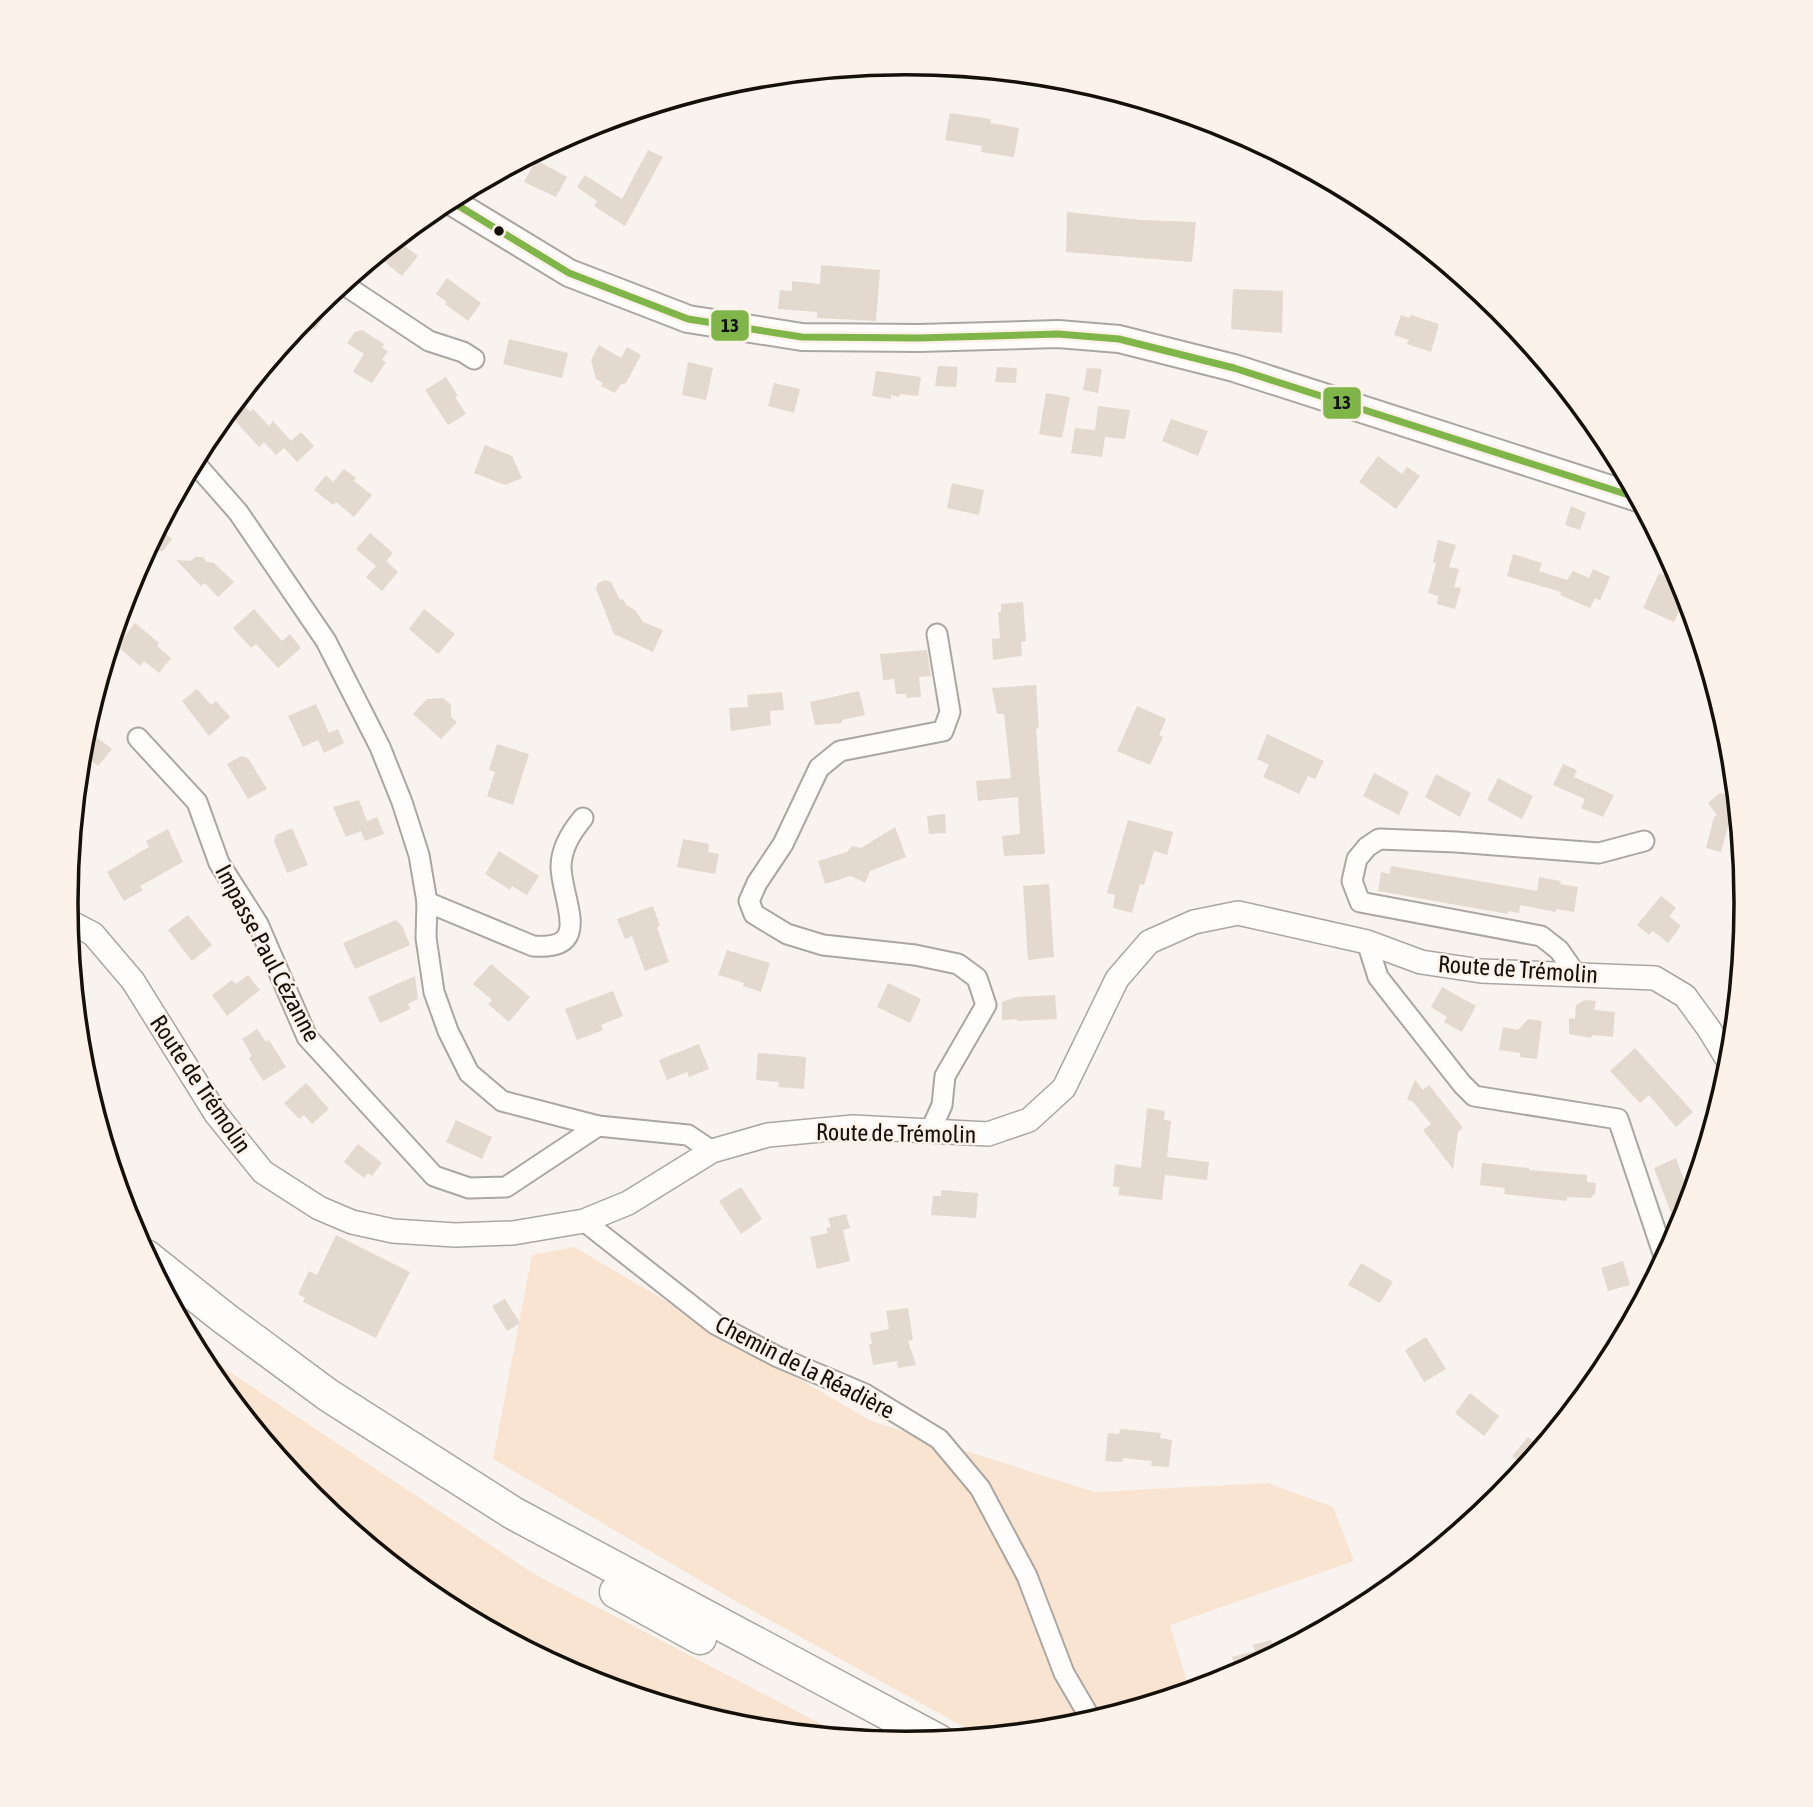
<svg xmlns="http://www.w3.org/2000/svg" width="1813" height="1807" viewBox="0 0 1813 1807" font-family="'Asap Condensed',sans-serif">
	<rect width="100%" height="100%" fill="#f8f3ee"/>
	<g fill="#f8e4d1">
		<polygon points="574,1247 871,1421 1095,1492 1268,1483 1333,1507 1354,1561 1170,1625 1190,1692 1070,1728 982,1737 737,1602 493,1459 532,1255"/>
		<polygon points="197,1350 534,1574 848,1738 742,1728 584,1680 439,1602 312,1498 207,1370"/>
	</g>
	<g fill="#e3d9cf">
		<polygon points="950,113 991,119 990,123 1019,128 1014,157 981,152 982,146 945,140"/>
		<polygon points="648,150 663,157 625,226 594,206 597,201 577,187 585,175 622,199"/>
		<polygon points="536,160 567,177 556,197 524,182"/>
		<polygon points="1067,212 1141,220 1196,222 1192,262 1066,252"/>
		<polygon points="397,240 418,256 402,276 377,256"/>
		<polygon points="821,265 880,270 876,321 817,318 817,312 778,309 780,290 792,291 792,281 820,284"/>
		<polygon points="447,278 481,303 468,321 445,304 447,302 436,294"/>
		<polygon points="1233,289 1283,291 1282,333 1231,329"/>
		<polygon points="334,291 338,295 315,330 302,322 312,309"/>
		<polygon points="1401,315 1409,318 1411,315 1439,324 1431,352 1407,344 1409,340 1394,335"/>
		<polygon points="362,330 384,344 382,348 388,351 382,360 386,362 372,383 353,372 364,354 347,343 355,332"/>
		<polygon points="509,339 568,353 562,378 503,364"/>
		<polygon points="599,345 621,358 627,347 641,355 626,383 620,385 615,393 601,386 603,383 596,379 591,360"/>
		<polygon points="688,362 713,368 706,400 682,395"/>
		<polygon points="938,366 958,367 956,387 935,386"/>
		<polygon points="997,367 1017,368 1016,383 995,382"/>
		<polygon points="1087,368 1102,369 1098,393 1083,390"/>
		<polygon points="876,371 921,377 918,396 900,394 899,397 891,395 891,399 872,396"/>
		<polygon points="446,377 458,396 455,397 466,414 448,425 425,390"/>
		<polygon points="774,383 800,389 794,413 768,406"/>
		<polygon points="1046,393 1070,397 1062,438 1039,434"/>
		<polygon points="242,403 250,412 253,409 269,426 273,421 291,441 301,432 314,446 297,462 284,448 286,446 276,455 264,442 259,447 229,414"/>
		<polygon points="1098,406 1130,410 1125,439 1105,437 1102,457 1071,453 1075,428 1095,430"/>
		<polygon points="1171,419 1208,431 1198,456 1162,441"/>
		<polygon points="485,445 512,456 522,478 505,485 474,473"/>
		<polygon points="1378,456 1402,474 1407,467 1420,476 1396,509 1359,482"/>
		<polygon points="344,469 356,478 354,481 372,495 354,517 336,502 333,505 314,490 326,475 333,482"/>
		<polygon points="952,483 984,490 979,515 947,508"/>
		<polygon points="1571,506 1586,513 1580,530 1565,525"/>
		<polygon points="159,527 172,539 163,551 157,551 149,546"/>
		<polygon points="370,533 393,553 386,561 398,572 382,591 366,577 376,566 356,549"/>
		<polygon points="1438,540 1456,545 1449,567 1459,569 1454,587 1461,588 1455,609 1437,604 1438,596 1428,593 1436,563 1433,562"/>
		<polygon points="1513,554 1542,563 1539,571 1567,580 1573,571 1589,578 1593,569 1610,577 1600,600 1595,598 1590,608 1560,595 1561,592 1507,576"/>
		<polygon points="195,557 203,557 207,562 214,563 234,582 218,597 205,583 201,586 176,560 191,561"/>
		<polygon points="1659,573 1684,584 1687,594 1674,622 1643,608"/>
		<polygon points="605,580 611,582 620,600 623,599 626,605 635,610 643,622 663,630 653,652 614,634 596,589 598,583"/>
		<polygon points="1023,602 1026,641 1021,642 1022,656 993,660 992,639 1000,638 998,612 1001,612 1001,604"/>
		<polygon points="254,609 282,641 290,634 301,648 278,668 256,644 251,648 233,628"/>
		<polygon points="424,609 455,634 438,654 409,629"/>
		<polygon points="135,623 159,643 157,646 171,658 159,673 144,661 140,666 117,646"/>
		<polygon points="927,650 931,676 919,677 921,697 906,698 906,694 896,694 894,679 883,680 880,654"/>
		<polygon points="1036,685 1039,728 1036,729 1045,854 1004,856 1002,836 1020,834 1018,797 978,801 976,781 1011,778 1004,714 997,714 992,688"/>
		<polygon points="197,689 211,705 216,701 230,717 209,736 182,701"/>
		<polygon points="859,691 865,715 842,720 842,723 815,725 810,702"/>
		<polygon points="782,692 784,710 770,711 771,725 731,731 729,708 748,707 747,695"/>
		<polygon points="443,698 451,705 451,717 457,722 441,739 413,714 427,699"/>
		<polygon points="316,704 329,733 338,729 344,743 324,753 318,740 303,747 288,716"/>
		<polygon points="1137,706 1166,719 1159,735 1163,737 1150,765 1117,751"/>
		<polygon points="85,729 112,749 98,766 81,752"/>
		<polygon points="1267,734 1324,761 1315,779 1308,776 1299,794 1263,777 1269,765 1257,759"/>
		<polygon points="497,744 529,754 513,805 487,796 495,772 489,770"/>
		<polygon points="241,756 248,758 267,789 248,799 227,764"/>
		<polygon points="1563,764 1577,770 1574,777 1614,795 1603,817 1581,808 1585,799 1553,785"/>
		<polygon points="1374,773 1409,792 1399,815 1363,796"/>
		<polygon points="1436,774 1471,793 1460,817 1425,797"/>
		<polygon points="1498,778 1533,796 1522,819 1487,800"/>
		<polygon points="1720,793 1736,797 1721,852 1706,848 1714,817 1717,815 1708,803"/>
		<polygon points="359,800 367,821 377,817 384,834 365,841 361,831 346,837 333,807"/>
		<polygon points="945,814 946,833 929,834 927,816"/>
		<polygon points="1128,820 1173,832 1167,855 1154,851 1144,885 1140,884 1132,913 1113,908 1115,895 1107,893"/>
		<polygon points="895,827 906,857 870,871 865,883 851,876 825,884 818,861 847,852 852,846 861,848"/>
		<polygon points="292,828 308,865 287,873 274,841 276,835"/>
		<polygon points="168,829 183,862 140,886 143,890 124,901 107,872 149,847 146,841"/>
		<polygon points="683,839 709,844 708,852 719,854 715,874 677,867"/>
		<polygon points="499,851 539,876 527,895 512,886 510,890 485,874"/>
		<polygon points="1391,866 1537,891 1539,877 1561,881 1560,884 1578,887 1574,912 1556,909 1556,912 1520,905 1519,913 1508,911 1508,914 1378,891 1381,872 1390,874"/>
		<polygon points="1049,884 1054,957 1028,960 1023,886"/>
		<polygon points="1661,896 1676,908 1669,916 1681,926 1668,943 1653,931 1649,935 1637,925"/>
		<polygon points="653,906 660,926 657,928 669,962 645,971 632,936 625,939 617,919"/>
		<polygon points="188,915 212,945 192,961 168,930"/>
		<polygon points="396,920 402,926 410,945 355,969 343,943"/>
		<polygon points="727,950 770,963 761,992 743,986 744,983 718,975"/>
		<polygon points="491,964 530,997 509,1022 488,1004 492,1000 473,984"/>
		<polygon points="248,975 260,990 227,1016 212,995 232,980 236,984"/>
		<polygon points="415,976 418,999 408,1004 410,1009 380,1023 368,997"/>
		<polygon points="888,983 921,999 910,1023 877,1007"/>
		<polygon points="1442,987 1476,1006 1462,1032 1444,1022 1447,1017 1431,1007"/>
		<polygon points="613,991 623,1016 601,1025 603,1030 577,1040 565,1009"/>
		<polygon points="1055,995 1057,1019 1017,1021 1017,1019 1002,1020 1002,1002 1016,997"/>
		<polygon points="1585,1000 1596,1001 1594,1010 1615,1012 1613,1037 1592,1035 1591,1038 1569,1034 1569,1018 1575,1019 1576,1005"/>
		<polygon points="1528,1019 1542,1021 1537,1059 1520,1057 1520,1053 1499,1050 1503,1027 1518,1030"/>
		<polygon points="257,1029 266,1042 269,1040 286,1067 263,1081 249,1058 252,1056 242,1039"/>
		<polygon points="699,1044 709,1069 689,1077 687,1072 667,1080 659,1060"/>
		<polygon points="1635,1048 1693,1112 1676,1127 1649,1095 1640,1103 1610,1071"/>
		<polygon points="758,1053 806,1057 804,1089 778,1087 779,1082 756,1080"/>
		<polygon points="1415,1080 1423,1090 1429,1085 1463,1128 1458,1132 1453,1169 1423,1130 1431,1124 1413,1102 1407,1099"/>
		<polygon points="306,1083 329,1109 312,1124 304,1115 299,1119 284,1103"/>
		<polygon points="1147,1108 1165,1111 1164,1120 1171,1121 1167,1157 1209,1162 1207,1180 1165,1175 1162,1200 1118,1195 1120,1187 1113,1186 1115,1164 1141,1168"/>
		<polygon points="456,1120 492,1137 482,1159 446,1142"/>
		<polygon points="358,1144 382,1163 372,1176 368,1173 364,1178 344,1162"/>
		<polygon points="1676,1158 1691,1200 1679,1234 1654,1168"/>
		<polygon points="1482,1163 1529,1168 1529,1170 1587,1175 1587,1182 1596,1183 1595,1194 1590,1198 1567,1197 1567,1201 1504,1194 1505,1188 1480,1185"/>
		<polygon points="741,1187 762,1219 741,1234 719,1201"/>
		<polygon points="941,1190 978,1193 976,1218 931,1215 933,1196 941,1196"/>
		<polygon points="846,1214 850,1228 843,1230 850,1261 817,1269 810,1237 828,1233 826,1228 831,1227 828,1218"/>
		<polygon points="336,1235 410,1272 376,1338 303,1302 305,1298 298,1294 309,1271 317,1275"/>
		<polygon points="1623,1261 1630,1285 1608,1291 1601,1268"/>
		<polygon points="1361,1263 1393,1282 1380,1303 1348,1285"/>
		<polygon points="505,1299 520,1323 507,1331 492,1306"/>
		<polygon points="908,1308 913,1340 908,1341 916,1365 898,1368 897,1361 873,1365 869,1344 872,1344 870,1333 889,1329 886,1311"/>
		<polygon points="1426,1337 1446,1369 1424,1382 1405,1350"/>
		<polygon points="1470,1393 1499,1416 1484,1436 1455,1413"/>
		<polygon points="1120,1429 1161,1433 1160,1438 1172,1440 1169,1467 1151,1466 1152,1461 1123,1458 1122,1462 1105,1461 1108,1433 1119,1434"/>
		<polygon points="1528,1437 1542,1448 1526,1467 1512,1456"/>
		<polygon points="1271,1640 1273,1646 1285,1642 1287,1648 1239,1674 1232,1657 1255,1651 1253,1645"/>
	</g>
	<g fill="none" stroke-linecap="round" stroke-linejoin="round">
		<g stroke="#aca6a1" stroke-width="23">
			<g id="minor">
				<polyline points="343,284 429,341 463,352 474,359"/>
				<polyline points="194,462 238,512 326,641 380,747 402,802 419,855 427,902 426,938 434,992 448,1031 469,1073 502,1101 598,1126 688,1135 712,1151"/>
				<polyline points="138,738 197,802 219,863 258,924 307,1037 434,1176 469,1188 506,1187 598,1126"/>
				<path d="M427,902L533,946C594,951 562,902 561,867C561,849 572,831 583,818"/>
				<polyline points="1367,942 1378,977 1462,1084 1474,1096 1618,1119 1665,1259"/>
				<polyline points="1575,973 1559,950 1541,936 1360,902 1352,881 1357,859 1367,847 1379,839 1456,842 1599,853 1644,841"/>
				<polyline points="930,1132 942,1105 945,1076 986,1005 977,978 958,964 915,955 823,945 787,934 754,914 749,901 757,883 783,844 819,768 840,751 943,731 950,712 937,634"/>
				<polyline points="584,1221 715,1324 778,1357 865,1394 939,1439 980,1488 1027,1576 1064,1673 1092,1721"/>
			</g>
		</g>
		<g stroke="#aca6a1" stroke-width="26">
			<polyline id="tertiary" points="68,921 93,934 133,981 216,1114 263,1172 319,1208 352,1222 393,1231 455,1235 513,1233 584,1221 628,1203 712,1151 768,1135 853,1127 988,1134 1029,1120 1064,1088 1117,979 1149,942 1194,922 1238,913 1367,942 1421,962 1481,971 1655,978 1685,996 1709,1029 1731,1065"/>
		</g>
		<g stroke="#aca6a1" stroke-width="30">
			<polyline id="secondary" points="449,200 569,273 688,319 802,337 919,338 1058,334 1119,339 1234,368 1638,498"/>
		</g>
		<g stroke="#aca6a1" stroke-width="35">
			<g id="trunk">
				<polyline points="146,1256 224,1318 328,1395 513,1513 939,1741"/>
				<polyline points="616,1592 700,1638"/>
			</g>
		</g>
		<use href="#minor" stroke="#fefdfc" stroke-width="19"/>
		<use href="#tertiary" stroke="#fefdfc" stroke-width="23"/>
		<use href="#secondary" stroke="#fefdfc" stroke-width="26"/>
		<use href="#trunk" stroke="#fefdfc" stroke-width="32"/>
		<g stroke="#fdf2e9" stroke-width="12">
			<polyline id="bus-1" points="449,200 569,273 688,319 802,337 919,338 1058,334 1119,339 1234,368 1638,498"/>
		</g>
		<use href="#bus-1" stroke="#7fb549" stroke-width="7"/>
	</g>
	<circle fill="#16100a" stroke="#fdf2e9" stroke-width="2.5" cx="499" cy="231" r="6"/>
	<g text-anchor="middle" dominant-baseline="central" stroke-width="5" stroke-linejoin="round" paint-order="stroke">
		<g font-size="24" fill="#16100a" stroke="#fdf2e9">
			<text transform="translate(268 953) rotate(62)">Impasse Paul Cézanne</text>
			<text transform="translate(1518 969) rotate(4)">Route de Trémolin</text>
			<text transform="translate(201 1084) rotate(56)">Route de Trémolin</text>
			<text transform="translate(896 1133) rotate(1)">Route de Trémolin</text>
			<text transform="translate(805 1367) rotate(27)">Chemin de la Réadière</text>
		</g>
	</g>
	<path d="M0 0H1813V1807H0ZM78 903a828 828 0 1 1 1656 0a828 828 0 1 1-1656 0Z" fill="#fdf2e9" fill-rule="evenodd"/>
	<path fill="none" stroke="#16100a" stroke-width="3.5" d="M78 903a828 828 0 1 1 1656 0a828 828 0 1 1-1656 0Z"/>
	<g stroke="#fdf2e9" stroke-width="2.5">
		<rect x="710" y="309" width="40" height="33" rx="7" fill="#7fb549"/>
		<rect x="1322" y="386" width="40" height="34" rx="7" fill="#7fb549"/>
	</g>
	<g font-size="19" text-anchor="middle" font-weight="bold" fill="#111">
		<text x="730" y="332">13</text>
		<text x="1342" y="409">13</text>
	</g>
</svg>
